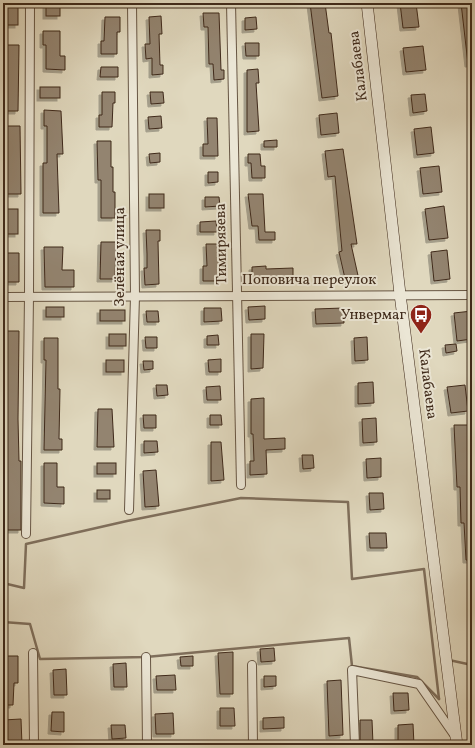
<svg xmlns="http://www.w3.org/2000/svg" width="475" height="748" viewBox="0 0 475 748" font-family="Vollkorn,serif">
	<defs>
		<filter id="shadow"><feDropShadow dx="-3" dy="3" stdDeviation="0" flood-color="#0004"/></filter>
	</defs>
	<rect width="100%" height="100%" fill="#e0d8be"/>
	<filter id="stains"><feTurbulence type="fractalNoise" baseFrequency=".005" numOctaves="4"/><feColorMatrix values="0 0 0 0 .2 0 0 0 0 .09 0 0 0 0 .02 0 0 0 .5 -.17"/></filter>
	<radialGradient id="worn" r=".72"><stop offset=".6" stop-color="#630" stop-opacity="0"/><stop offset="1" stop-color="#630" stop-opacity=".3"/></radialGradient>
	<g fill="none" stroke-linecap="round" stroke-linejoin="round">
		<g stroke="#7f6f5c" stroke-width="2.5">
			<polyline points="3,583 24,588 26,544 127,521 241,498 348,502 352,579 424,569 439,699"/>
			<polyline points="3,622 30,624 40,659 146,657 349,638 352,666 417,677 439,699"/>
			<polyline points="449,660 472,665"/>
		</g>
	</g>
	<g fill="#938470" stroke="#3f2a1b" filter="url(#shadow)">
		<rect x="3" y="3" width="15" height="22"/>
		<polygon points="310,3 325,3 329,33 331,33 338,96 322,98"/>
		<polygon points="400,3 416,3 419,27 403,28"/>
		<polygon points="461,3 472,3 472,64 468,64"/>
		<rect x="46" y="5" width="14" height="11"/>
		<polygon points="203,13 219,13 221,70 224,70 224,79 214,80 213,64 209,64 208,27 204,27"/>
		<polygon points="161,16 162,34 159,34 160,65 163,65 163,74 152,75 152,58 146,59 145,44 150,44 149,17"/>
		<polygon points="105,17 120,17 120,32 117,32 117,54 101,54 101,41 104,41"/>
		<polygon points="256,17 257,29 245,30 245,18"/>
		<polygon points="43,31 60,31 60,56 65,56 65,70 46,69 46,45 43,45"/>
		<polygon points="245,43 259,43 259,56 246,56"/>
		<polygon points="3,45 19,45 18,111 3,111"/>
		<polygon points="423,46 426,70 406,72 403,48"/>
		<polygon points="101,67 118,67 118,77 100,77"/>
		<polygon points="258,69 259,83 256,83 259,131 247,132 247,70"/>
		<rect x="40" y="87" width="20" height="11"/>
		<polygon points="102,92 115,92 115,103 113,103 112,127 99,127 99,115 102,115"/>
		<polygon points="150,92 163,92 164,103 151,104"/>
		<polygon points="425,94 427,111 413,113 411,95"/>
		<polygon points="44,110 61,111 63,154 57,154 59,213 43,213 43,163 47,163 47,126 44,126"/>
		<polygon points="337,113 339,133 321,135 319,115"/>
		<polygon points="161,116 162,128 149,129 148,117"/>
		<polygon points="207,118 217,118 218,156 203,156 203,144 208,144"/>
		<polygon points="3,126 20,126 21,194 3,194"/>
		<polygon points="431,127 434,153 417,155 414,129"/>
		<polygon points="277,140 277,147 264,147 264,141"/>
		<polygon points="97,141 111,141 111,167 113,167 113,192 115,192 115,218 101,218 101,180 98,180"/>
		<polygon points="343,149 357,244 351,244 359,280 346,283 339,252 342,251 335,176 328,177 325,151"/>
		<polygon points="160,153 160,162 150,163 149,154"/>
		<polygon points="248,154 260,154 261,166 265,166 265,178 252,178 251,163 248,163"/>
		<polygon points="439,166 442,192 423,194 420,168"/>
		<polygon points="208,172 218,172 218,182 208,183"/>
		<rect x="149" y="194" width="15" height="14"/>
		<polygon points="248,194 263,194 265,232 275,232 275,240 259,240 258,226 252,226"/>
		<polygon points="205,197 219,197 220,206 205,207"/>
		<polygon points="444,206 448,238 429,240 425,209"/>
		<rect x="3" y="209" width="15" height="25"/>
		<polygon points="216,221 217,232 200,232 200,222"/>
		<polygon points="146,230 160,230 160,241 158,241 159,284 145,285 144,268 147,268 147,254"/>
		<polygon points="101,242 116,242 115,279 100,279"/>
		<polygon points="206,244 220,244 220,281 203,281 203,266 207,266"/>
		<polygon points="44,247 63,247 62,270 74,270 74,287 45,287"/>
		<polygon points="447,250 450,279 434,281 431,252"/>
		<polygon points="7,253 19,253 19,282 6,282"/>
		<polygon points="266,266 266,269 293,268 293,278 252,281 252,267"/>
		<polygon points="265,306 265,319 249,320 248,307"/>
		<rect x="46" y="307" width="18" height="10"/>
		<polygon points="204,308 221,308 222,321 204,322"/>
		<polygon points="343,308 344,323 316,324 315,309"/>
		<rect x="100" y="310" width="25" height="11"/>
		<polygon points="146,311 158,311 159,322 147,322"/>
		<polygon points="472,311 472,339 457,341 454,313"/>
		<polygon points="3,331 19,331 18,419 19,461 21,461 21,530 3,530 3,461 5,461 5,431 3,431"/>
		<rect x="109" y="334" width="17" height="12"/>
		<polygon points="251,334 264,334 263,368 251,369"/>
		<polygon points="218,335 219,345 207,345 207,336"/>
		<polygon points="145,337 157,337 157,348 146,348"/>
		<polygon points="367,337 368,360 355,361 354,338"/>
		<polygon points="44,338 58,338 58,389 60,389 59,439 62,439 62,450 44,450 46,360 44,360"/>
		<polygon points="456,344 457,351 446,353 445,345"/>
		<polygon points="221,359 221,372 209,372 208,360"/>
		<rect x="106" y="360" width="18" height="12"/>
		<polygon points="143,361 153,361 153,369 144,370"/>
		<polygon points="373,382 374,403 358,404 358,383"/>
		<polygon points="156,385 167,385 168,395 157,396"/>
		<polygon points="465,385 468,411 451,413 447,387"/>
		<polygon points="220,386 221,400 207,400 206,387"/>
		<polygon points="264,398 264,439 285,438 285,449 266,450 267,474 250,475 250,461 254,461 253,434 251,434 251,399"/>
		<polygon points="98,409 112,409 114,447 97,447"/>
		<polygon points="143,415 156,415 156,428 144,428"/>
		<polygon points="210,415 221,415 222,425 210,425"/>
		<polygon points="376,418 377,442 363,443 362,419"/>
		<polygon points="454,425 468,425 469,462 472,461 472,560 466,560 464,523 461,523 460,487 457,487"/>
		<polygon points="144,441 157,441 158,452 144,453"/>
		<polygon points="211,442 221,442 224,480 211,481"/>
		<polygon points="302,455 313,455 314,468 303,469"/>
		<polygon points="381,458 381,477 367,478 366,459"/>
		<polygon points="44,463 57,463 57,487 64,487 64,504 44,503"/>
		<rect x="97" y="463" width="19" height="11"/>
		<polygon points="156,470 159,506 145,507 143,471"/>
		<rect x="97" y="490" width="13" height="9"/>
		<polygon points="369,493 383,493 384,509 370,510"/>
		<polygon points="369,533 386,533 387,548 370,548"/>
		<polygon points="274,648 275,661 261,662 260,649"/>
		<polygon points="233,652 233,694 220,694 218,653"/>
		<polygon points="5,656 18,656 18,683 14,683 13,705 7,705"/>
		<polygon points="193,656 193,666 181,666 180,657"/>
		<polygon points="126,663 127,687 114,687 113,664"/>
		<polygon points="66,669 67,695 54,695 53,670"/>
		<polygon points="175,675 176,690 157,690 156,676"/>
		<polygon points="264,676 276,676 276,686 264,687"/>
		<polygon points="341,680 343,735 329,736 327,681"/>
		<polygon points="393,693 408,693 409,710 394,711"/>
		<polygon points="220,708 234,708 235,726 220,726"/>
		<polygon points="52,712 64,712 64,732 51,731"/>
		<polygon points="173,713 174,734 156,734 155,714"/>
		<polygon points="284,717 284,728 263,729 263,718"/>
		<polygon points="21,719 22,745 6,745 6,735 3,735 3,720"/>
		<polygon points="360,720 372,720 373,744 360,745"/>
		<polygon points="413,724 414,745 398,745 398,725"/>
		<polygon points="111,725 125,725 126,738 112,739"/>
	</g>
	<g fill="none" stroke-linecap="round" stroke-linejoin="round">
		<g stroke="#675644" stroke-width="10">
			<g id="street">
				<polyline points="231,3 241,485"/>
				<polyline points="3,297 472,295"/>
				<polyline points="129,510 135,296 132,3"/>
				<polyline points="26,534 29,296 30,3"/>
				<polyline points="33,653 34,745"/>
				<polyline points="146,657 147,745"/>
				<polyline points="252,665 253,745"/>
				<polyline points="355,745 352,670 419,684 455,736"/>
			</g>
		</g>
		<g stroke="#3f2a1b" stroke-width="12">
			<polyline id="secondary" points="367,3 400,294 457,745"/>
		</g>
		<use href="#street" stroke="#ebe6d5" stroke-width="8"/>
		<use href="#secondary" stroke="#ebe6d5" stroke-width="11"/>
	</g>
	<defs>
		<g id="bus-pin" transform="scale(1.15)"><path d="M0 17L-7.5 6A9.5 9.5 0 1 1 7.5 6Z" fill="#8f2418" stroke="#ebe6d5"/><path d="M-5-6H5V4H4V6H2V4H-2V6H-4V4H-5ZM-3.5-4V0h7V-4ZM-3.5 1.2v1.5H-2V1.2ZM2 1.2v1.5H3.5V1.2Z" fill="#fff"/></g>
	</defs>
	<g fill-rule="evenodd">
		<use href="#bus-pin" x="421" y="315"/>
	</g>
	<g text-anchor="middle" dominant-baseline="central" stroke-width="4" stroke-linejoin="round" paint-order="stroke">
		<g font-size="15" fill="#3f2a1b" stroke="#ebe6d5">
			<text transform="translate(359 66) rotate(-97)">Калабаева</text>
			<text transform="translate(222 244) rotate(-91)">Тимирязева</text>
			<text transform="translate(120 257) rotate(-90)">Зелёная улица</text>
			<text x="309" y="280">Поповича переулок</text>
			<text transform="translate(427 384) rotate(83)">Калабаева</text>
		</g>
		<g font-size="15" fill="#3f2a1b" stroke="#ebe6d5" text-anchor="end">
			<text x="406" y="315">Унвермаг</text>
		</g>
	</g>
	<rect width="475" height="748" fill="none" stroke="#e0d8be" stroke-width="16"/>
	<rect x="4" y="4" width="467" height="740" fill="none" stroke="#3f2a1b" stroke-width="2"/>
	<rect x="8" y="8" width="459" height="732" fill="none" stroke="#3f2a1b"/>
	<rect width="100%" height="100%" filter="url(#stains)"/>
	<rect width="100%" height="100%" fill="url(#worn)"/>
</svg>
